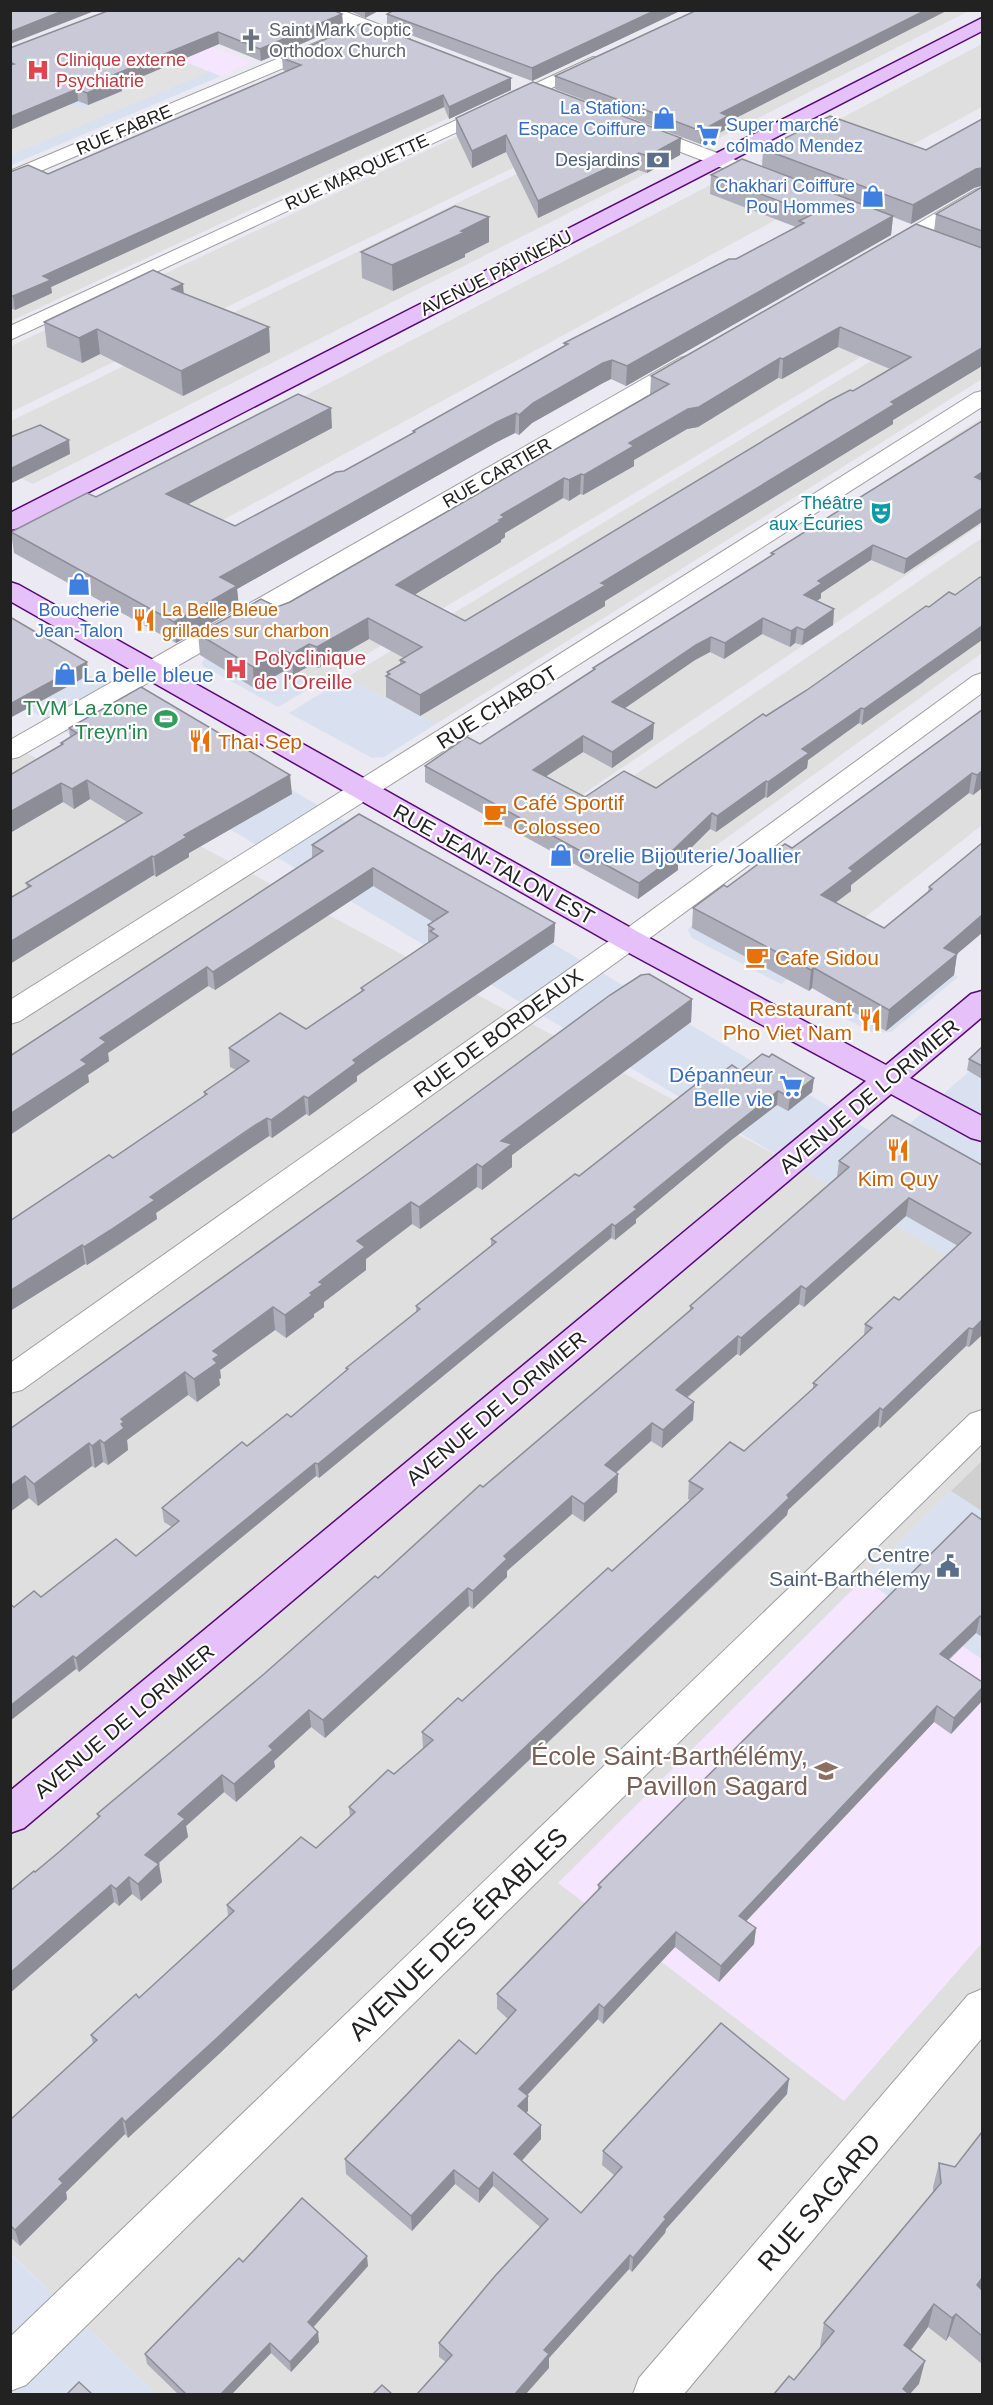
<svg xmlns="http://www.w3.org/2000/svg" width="993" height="2405" viewBox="0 0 993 2405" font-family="Helvetica,sans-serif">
	<rect width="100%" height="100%" fill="#ebe9f1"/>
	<g fill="#dfdfe0">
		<polygon points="852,11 969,11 713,141 701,140"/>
		<polygon points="982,44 982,107 830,189 766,165 760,161"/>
		<polygon points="438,66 502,93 11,321 10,258"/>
		<polygon points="526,104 599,126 11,412 11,346"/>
		<polygon points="607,130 674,156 675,159 33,484 11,473 11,421"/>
		<polygon points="722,179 803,205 164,552 85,510"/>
		<polygon points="914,250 982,284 314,686 232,642"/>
		<polygon points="982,294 982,379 436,724 346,678"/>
		<polygon points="982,418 982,524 573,801 472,748"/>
		<polygon points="982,538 982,653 693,862 588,807"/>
		<polygon points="982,709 982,825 816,956 719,904"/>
		<polygon points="10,744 789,1162 982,1275 982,2394 156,2394 11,2254"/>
	</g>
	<g fill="#d9e1f1">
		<polygon points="180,60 221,76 11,165 11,130 31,121 11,112"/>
		<polygon points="10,631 260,771 889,1142 982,1060 982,1277 11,699"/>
		<polygon points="232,642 314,686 278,707 203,666 202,663 205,658"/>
		<polygon points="346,678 436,724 384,757 372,758 289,713"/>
		<polygon points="719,904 816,956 781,984 692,938 688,930 691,926"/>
		<polygon points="922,959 958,977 891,1032 874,1033 848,1020"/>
		<polygon points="951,1491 982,1511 982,1659 863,1579"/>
		<polygon points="10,2254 70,2311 156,2394 11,2394"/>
	</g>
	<g fill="#f5e5fe">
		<polygon points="138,18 251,62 221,76 180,60 155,71 80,41"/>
		<polygon points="863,1579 982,1659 982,1943 844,2101 558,1883"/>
	</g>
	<polygon fill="#d0d0d0" points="982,1461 982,1511 951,1491"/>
	<polygon fill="#e2e2e2" points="128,60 155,71 180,60 209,72 11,155 11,130 67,103 81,109 133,87 98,72"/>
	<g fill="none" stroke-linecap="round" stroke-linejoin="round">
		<g stroke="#9f9f9f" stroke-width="2">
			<g id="minor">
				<polygon points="314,10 341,10 407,35 410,39 407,43 395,43 317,14"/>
				<polygon points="322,40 328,41 331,45 328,49 10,184 10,171"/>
				<polygon points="593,57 599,58 602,62 599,66 10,340 10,326"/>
				<polygon points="641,124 778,176 781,180 778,184 764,184 634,134 631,130 634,126"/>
				<polygon points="982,188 982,202 895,253 881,253 878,249 881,245 975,190"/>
				<polygon points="688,356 696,358 699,363 696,368 19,757 10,759 10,740 680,358"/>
				<polygon points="982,391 982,407 20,1021 10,1024 10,1000 974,393"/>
				<polygon points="982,673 982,693 639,946 22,1390 10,1393 10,1363 619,934 973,676"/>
				<polygon points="982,1410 982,1444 26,2385 10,2391 10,2337 970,1414"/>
				<polygon points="982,1989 982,2038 684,2394 633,2394 639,2378 968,1995"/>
			</g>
		</g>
		<g stroke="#5a0879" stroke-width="3">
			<g id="secondary">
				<polygon points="982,18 982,31 19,528 10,530 10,513"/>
				<polygon points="10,582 19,585 640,933 886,1065 971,994 982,991 982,1017 910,1078 982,1116 982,1141 971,1138 891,1094 24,1828 10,1833 10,1791 866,1081 618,947 10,601"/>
			</g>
		</g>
		<use href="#minor" fill="#fff" fill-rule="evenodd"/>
		<use href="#secondary" fill="#e6c0f9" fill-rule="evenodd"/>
	</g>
	<g fill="#aeadba" fill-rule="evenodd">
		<polygon points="348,10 380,10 365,18"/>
		<polygon points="394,10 682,10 532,81 387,26 387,14"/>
		<polygon points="697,10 948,10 728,122 728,128 700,144 555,89 555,76"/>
		<polygon points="342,14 343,26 261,61 219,44 122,85 122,91 88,105 78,101 10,130 10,48"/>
		<polygon points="282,58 511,90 449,119 444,107 51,287 52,293 15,310 10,308 10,172 48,174 287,72 283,70"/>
		<polygon points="456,118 680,155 647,173 638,170 538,218 506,152 472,168 456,134"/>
		<polygon points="763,149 974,188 911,224 893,217 891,235 626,386 611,379 603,383 532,423 519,435 515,433 497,442 237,589 239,607 176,643 14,553 11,532 96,497 332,428 187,504 235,526 344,471 413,433 413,431 564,346 564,343 736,259 796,227 710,194 711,175 762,167"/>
		<path d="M982,187V366L893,420V424L605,601V606L420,716L386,697V676L387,675V672L400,664V660L404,658L369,639L318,668L311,665L293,675L284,671L254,688L200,655L198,634L277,607L290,602L650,395L651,376L934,231L936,214ZM838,347L890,369L465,621L414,595L501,542V540L505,537V533L563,498L569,501L580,494L583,495L634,466V460L687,429L698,427L778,378L782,379Z"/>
		<polygon points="489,217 489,242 465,254 465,257 393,291 362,278 361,252"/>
		<polygon points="184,294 269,327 270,352 183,396 100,354 82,363 47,347 44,322"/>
		<polygon points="982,421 904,574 871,560 821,593 821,598 817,601 834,609 833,625 802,645 795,643 790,647 762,634 724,659 710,652 695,660 625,708 653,739 612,768 583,752 546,776 585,797 656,788 766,716 925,681 862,725 859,723 808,760 807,768 767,798 765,797 716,832 710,829 678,861 678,870 638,899 425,782 425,766 480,744 593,671 593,668 771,556 771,553"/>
		<polygon points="982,710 982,788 973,795 969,793 851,885 851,891 835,903 884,928 928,891 929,887 982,843 957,954 954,975 886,1031 812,988 809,991 692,928 693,908 792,848"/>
		<polygon points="69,728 292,794 189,853 189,857 156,877 154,875 27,888 26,883 127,822 90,799 74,809 63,802 10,833 61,746 61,743 70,737"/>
		<polygon points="312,845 555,923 554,942 380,1060 357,1076 357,1081 309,1116 306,1114 272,1138 269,1136 256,1144 156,1213 157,1219 117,1246 87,1265 85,1264 10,1311 10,1221 113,1158 204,1097 204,1092 236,1070 230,1067 229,1048 306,1029 361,991 361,988 428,943 428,925 433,922 373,886 215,990 208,986 108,1053 109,1061 88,1075 89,1082 10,1135 10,1056 312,858"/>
		<polygon points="692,999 691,1022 512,1155 512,1167 482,1190 477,1187 420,1229 412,1224 366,1259 366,1270 324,1302 324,1307 314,1314 314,1317 286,1338 275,1330 220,1370 221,1378 219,1379 220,1385 197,1402 188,1395 127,1440 128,1450 108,1465 103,1462 95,1468 92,1466 38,1506 29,1498 10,1429"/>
		<polygon points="982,1047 982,1079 967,1070 969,1059"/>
		<polygon points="769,1057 814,1078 812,1092 788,1111 777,1105 730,1141 636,1219 636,1223 615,1240 611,1238 319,1478 316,1476 79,1672 14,1607 41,1597 136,1556 172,1527 164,1522 162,1508 247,1446 291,1417 347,1371 346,1368 416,1312 416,1306 491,1246 491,1239 720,1074 741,1071"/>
		<polygon points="839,1161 982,1165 982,1335 969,1347 966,1346 880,1428 878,1426 825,1474 788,1510 787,1515 765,1537 219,2054 128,2138 125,2134 66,2192 67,2199 20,2246 10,2237 10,2120 93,2044 91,2035 139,1998 228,1916 227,1905 316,1848 350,1817 349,1807 394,1774 423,1749 422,1732 462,1701 612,1571 690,1500 688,1499 689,1481 744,1451 813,1389 813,1383 864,1335 865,1324 899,1300 958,1246 906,1216 804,1307 799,1304 740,1356 737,1354 687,1398 694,1402 693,1420 662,1448 651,1441 616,1473 618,1474 617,1492 584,1522 572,1514 507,1571 507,1577 473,1609 469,1606 325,1738 311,1727 274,1761 275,1767 236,1802 224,1792 186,1826 188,1837 158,1864 162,1882 141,1901 132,1894 119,1906 114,1902 10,1993 10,1891 35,1872 98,1818 97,1814 378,1578 483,1487 690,1310 690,1306 837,1177"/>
		<polygon points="982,1520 982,1637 976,1633 949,1660 982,1701 951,1734 934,1722 746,1921 756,1928 754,1944 719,1982 675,1947 603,2024 598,2019 527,2095 528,2111 526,2112 541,2139 522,2161 581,2213 614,2175 602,2165 603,2151 787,2094 666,2229 665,2233 632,2272 629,2269 549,2358 549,2368 446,2362 439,2357 439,2343 541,2228 493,2186 479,2203 455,2184 412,2231 346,2174 345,2159 476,2054 508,2019 497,2009 497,1994 598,1890 598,1885"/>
		<polygon points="982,2132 982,2364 949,2336 946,2341 928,2327 911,2350 919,2384 794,2380 821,2347 820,2346 824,2323 933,2192 933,2187 939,2163 955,2167"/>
		<polygon points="243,2262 368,2266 313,2327 319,2342 291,2372 271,2353 232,2394 178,2394 147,2364 145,2354"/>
	</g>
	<g fill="#8d8d97">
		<polygon points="65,10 97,10 10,44 10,32"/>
		<polygon points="365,10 380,10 365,18"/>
		<polygon points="656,10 682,10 532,81 532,68"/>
		<polygon points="926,10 948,10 728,122 728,128 700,144 701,131 721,113"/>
		<polygon points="342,14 343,26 261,61 260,49"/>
		<polygon points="218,32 219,44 122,85 122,91 88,105 87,93 113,75"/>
		<polygon points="511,78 511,90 449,119 449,107"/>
		<polygon points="77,89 78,101 10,130 10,117"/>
		<polygon points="443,95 444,107 51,287 52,293 15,310 13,296 43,276"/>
		<polygon points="506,135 506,152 472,168 472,151"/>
		<polygon points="681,138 680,155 647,173 648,156"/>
		<polygon points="639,153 638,170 538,218 538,201"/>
		<polygon points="982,168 982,186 974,188 911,224 913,205 976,169"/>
		<polygon points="893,216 891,235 626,386 627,366"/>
		<polygon points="489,217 489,242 465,254 465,257 393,291 392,265"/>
		<polygon points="183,284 185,309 172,289"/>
		<polygon points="269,327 270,352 183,396 181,371"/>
		<polygon points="840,327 838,347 782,379 783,359"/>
		<polygon points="97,329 100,354 82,363 79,338"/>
		<polygon points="982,348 982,366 893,420 893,424 605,601 605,606 420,716 420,695 891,402"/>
		<polygon points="780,358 778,378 698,427 687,429 634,460 634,466 583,495 584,475 629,443"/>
		<polygon points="612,360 611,379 603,383 532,423 519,435 519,415 533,403 603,363"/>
		<polygon points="331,408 332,428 168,515 166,494"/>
		<polygon points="516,413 515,433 497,442 237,589 239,607 176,643 174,622 220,577 497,422"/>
		<polygon points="69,440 70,454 10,484 10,469"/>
		<polygon points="982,472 982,486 975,477"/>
		<polygon points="581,474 580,494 569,501 569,480"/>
		<polygon points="564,478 563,498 505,533 505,537 501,540 501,542 396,606 396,585 501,515"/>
		<polygon points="982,508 982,522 904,574 906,559"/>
		<polygon points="873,545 871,560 821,593 821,598 803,610 804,595 818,581"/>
		<polygon points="834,609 833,625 802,645 804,630"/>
		<polygon points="368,618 369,639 318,668 317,647"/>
		<polygon points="763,618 762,634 724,659 725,643"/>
		<polygon points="982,626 982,640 862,725 864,709"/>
		<polygon points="797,627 795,643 790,647 791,631"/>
		<polygon points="711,637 710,652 695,660 612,717 612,702 696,645"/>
		<polygon points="309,644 311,665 293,675 292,654"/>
		<polygon points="283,650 284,671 254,688 253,667"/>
		<polygon points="87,662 89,675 10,718 10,704"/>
		<polygon points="861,708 859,723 808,760 807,768 767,798 768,782 802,749"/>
		<polygon points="654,723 653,739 612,768 612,752"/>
		<polygon points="583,736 583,752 533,785 533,770"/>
		<polygon points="982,771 982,788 973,795 977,775"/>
		<polygon points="972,773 969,793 851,885 851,891 819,915 821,895 849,868"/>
		<polygon points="290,775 292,794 189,853 189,857 156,877 154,857 184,835"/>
		<polygon points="87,780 90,799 74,809 72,789"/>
		<polygon points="766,781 765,797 716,832 717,816"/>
		<polygon points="61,783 63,802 10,833 10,812"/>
		<polygon points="712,813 710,829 678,861 678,870 638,899 639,883"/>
		<polygon points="152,856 154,875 10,964 10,942"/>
		<polygon points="373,868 373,886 215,990 213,972"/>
		<polygon points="982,915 982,933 957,954 954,975 886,1031 889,1010 944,948 952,941"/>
		<polygon points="555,923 554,942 380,1060 357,1076 357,1081 309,1116 308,1098 353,1060"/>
		<polygon points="207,967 208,986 108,1053 109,1061 88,1075 89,1082 10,1135 10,1114 81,1060 100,1038"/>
		<polygon points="814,968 812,988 809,991 811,970"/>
		<polygon points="692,999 691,1022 512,1155 512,1167 482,1190 482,1167 501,1141"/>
		<polygon points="814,1078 812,1092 788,1111 790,1097"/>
		<polygon points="778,1091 777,1105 730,1141 636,1219 636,1223 615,1240 615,1226 634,1207 731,1128"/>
		<polygon points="304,1096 306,1114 272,1138 271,1120"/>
		<polygon points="267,1118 269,1136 156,1213 157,1219 87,1265 84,1247 150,1197"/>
		<polygon points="477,1164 477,1187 420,1229 419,1207"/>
		<polygon points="909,1198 906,1216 804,1307 806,1289"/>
		<polygon points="411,1202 412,1224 366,1259 366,1270 324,1302 324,1307 314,1314 314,1317 286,1338 285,1315 310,1293 357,1241"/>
		<polygon points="612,1224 611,1238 319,1478 318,1464"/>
		<polygon points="82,1245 85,1264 10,1311 10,1291"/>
		<polygon points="801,1286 799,1304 740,1356 741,1338"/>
		<polygon points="273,1307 275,1330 220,1370 221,1378 219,1379 220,1385 197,1402 194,1379 213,1351"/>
		<polygon points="982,1320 982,1335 969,1347 973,1329"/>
		<polygon points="969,1328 966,1346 880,1428 883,1410"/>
		<polygon points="738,1336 737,1354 674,1408 676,1390"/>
		<polygon points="185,1372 188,1395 127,1440 128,1450 108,1465 104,1443 121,1419"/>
		<polygon points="694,1402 693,1420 662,1448 663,1430"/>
		<polygon points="880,1408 878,1426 788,1510 787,1515 219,2054 128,2138 125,2122 828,1456"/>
		<polygon points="652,1423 651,1441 604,1483 605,1465"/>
		<polygon points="100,1440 103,1462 95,1468 92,1446"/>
		<polygon points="89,1443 92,1466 38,1506 34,1484"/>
		<polygon points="315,1463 316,1476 79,1672 76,1658"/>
		<polygon points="618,1474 617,1492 584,1522 584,1504"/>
		<polygon points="25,1476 29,1498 10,1512 10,1486"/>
		<polygon points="572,1496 572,1514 507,1571 507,1577 473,1609 473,1591 504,1556"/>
		<polygon points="468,1588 469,1606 325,1738 323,1720"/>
		<polygon points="980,1616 976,1633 937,1670 940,1654"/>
		<polygon points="73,1656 76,1669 10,1721 10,1706"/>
		<polygon points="982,1688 982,1701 951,1734 954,1718"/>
		<polygon points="937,1706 934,1722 737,1931 739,1916"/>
		<polygon points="309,1710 311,1727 274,1761 275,1767 236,1802 234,1784 269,1746"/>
		<polygon points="222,1775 224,1792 186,1826 188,1837 148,1872 145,1855 178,1814"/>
		<polygon points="159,1864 162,1882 141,1901 138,1884"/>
		<polygon points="129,1877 132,1894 119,1906 116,1889"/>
		<polygon points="111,1885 114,1902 10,1993 10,1973"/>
		<polygon points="756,1928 754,1944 719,1982 721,1966"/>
		<polygon points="676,1932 675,1947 603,2024 604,2008"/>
		<polygon points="599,2004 598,2019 519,2104 519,2089"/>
		<polygon points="789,2079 787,2094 666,2229 665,2233 632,2272 633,2258 664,2217"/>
		<polygon points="528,2096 528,2111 518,2121 518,2106"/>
		<polygon points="122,2118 125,2134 66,2192 67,2199 20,2246 15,2230 59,2179"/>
		<polygon points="541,2125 541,2139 514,2169 514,2154"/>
		<polygon points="454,2170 455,2184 412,2231 411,2216"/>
		<polygon points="493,2172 493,2186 479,2203 479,2189"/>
		<polygon points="630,2255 629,2269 549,2358 549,2368 526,2394 515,2394 544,2350"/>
		<polygon points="367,2256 368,2266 309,2332 308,2322"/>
		<polygon points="982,2278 982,2293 977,2285"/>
		<polygon points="934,2304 928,2327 898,2367 904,2345"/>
		<polygon points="956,2314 949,2336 946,2341 952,2318"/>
		<polygon points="318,2332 319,2342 291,2372 290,2362"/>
		<polygon points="270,2343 271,2353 232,2394 221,2394"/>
		<polygon points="925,2361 919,2384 910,2394 902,2394 903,2389"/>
	</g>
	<g fill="#cac9d8" stroke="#8d8d97" stroke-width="1.5" fill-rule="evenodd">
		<polygon points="10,10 65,10 10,32"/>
		<polygon points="110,10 333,10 342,14 260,49 218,32 113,75 121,79 87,93 77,89 10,117 10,65 14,64 10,62 10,48"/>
		<polygon points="394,10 656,10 532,68 387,14"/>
		<polygon points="697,10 926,10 721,113 728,116 701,131 555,76"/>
		<polygon points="365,22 511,78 449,107 443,95 43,276 51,280 13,296 10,296 10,172 28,165 48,174 301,65 282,58"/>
		<polygon points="533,82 681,138 648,156 639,153 538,201 506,135 472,151 456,118"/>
		<polygon points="830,116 926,150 982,119 982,168 976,169 913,205 763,149"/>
		<polygon points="742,159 893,216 627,366 612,360 603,363 533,403 519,415 516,413 497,422 220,577 237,586 174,622 11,532 87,493 96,497 298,394 331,408 166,494 235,526 336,472 344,471 415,432 413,431 568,344 564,343 729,259 736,259 804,223 799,221 813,214 711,175"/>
		<polygon points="982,187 982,231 936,214"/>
		<polygon points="455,206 489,217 461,231 465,232 392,265 361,252"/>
		<path d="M916,224L982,248V348L891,402L895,404L601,583L606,585L420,695L386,676L390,674L387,672L405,662L400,660L422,647L368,618L317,647L309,644L292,654L283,650L253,667L198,634L261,599L277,607L290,602L669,384L651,376ZM840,327L911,357L853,391L850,390L829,401L465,621L396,585L501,521L499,520L505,517L501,515L564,478L569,480L581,474L584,475L634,446L629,443L688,409L699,407L780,358L783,359Z"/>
		<polygon points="153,270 183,284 172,289 269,327 181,371 97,329 79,338 44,322"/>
		<polygon points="982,421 982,472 975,477 982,480 982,508 906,559 873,545 818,581 822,583 804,595 834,609 804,630 797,627 791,631 763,618 725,643 711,637 696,645 612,702 654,723 612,752 583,736 533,770 585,797 624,771 656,788 763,714 766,716 807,690 926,606 929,607 949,592 955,595 980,577 982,578 982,626 864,709 861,708 802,749 809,753 768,782 766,781 717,816 712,813 672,851 678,854 639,883 425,766 467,737 480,744 595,669 593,668 774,554 771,553"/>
		<polygon points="40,425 69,440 10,469 10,437"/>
		<polygon points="10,617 87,662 10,704"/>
		<polygon points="141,687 290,775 184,835 187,837 154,857 152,856 10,942 10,898 31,886 26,883 142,813 87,780 72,789 61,783 10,812 10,775 63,744 61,743 77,733 69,728"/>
		<polygon points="982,710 982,771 977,775 972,773 849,868 853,871 821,895 884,928 932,889 929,887 982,843 982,915 952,941 944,948 957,954 889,1010 814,968 811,970 693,908 724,885 727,887 785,844 792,848"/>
		<polygon points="359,814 555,923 380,1041 353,1060 356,1063 308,1098 304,1096 271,1120 267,1118 254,1126 150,1197 155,1200 115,1227 84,1247 82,1245 10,1291 10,1221 109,1155 113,1158 207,1094 204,1092 249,1061 229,1048 280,1013 306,1029 364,990 361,988 438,936 430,931 434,929 428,925 448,912 373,868 213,972 207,967 100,1038 106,1042 81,1060 87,1064 10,1114 10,1056 323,851 312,845"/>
		<polygon points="649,974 692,999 501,1141 512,1144 482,1167 477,1164 419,1207 411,1202 357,1241 365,1247 319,1282 323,1284 310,1293 312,1295 285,1315 273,1307 213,1351 219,1355 213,1359 217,1363 194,1379 185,1372 121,1419 124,1422 121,1424 124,1428 104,1443 100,1440 92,1446 89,1443 34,1484 25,1476 10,1486 10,1429 369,1173 610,995 641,975"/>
		<polygon points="982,1047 982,1066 969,1059"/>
		<polygon points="762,1054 769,1057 772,1054 814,1078 790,1097 778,1091 731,1128 634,1207 637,1209 615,1226 612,1224 318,1464 315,1463 76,1658 73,1656 10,1706 10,1604 14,1607 34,1591 41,1597 116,1539 136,1556 179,1521 162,1508 242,1442 247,1446 287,1414 291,1417 348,1369 346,1368 420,1309 416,1306 496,1242 491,1239 575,1174 579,1176 714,1070 720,1074 732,1065 741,1071"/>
		<polygon points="892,1115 982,1165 982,1320 973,1329 969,1328 883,1410 880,1408 828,1456 787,1495 789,1498 767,1519 217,2038 125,2122 122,2118 59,2179 63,2183 15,2230 10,2225 10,2120 97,2040 91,2035 136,1994 139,1998 234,1911 227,1905 301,1837 316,1848 355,1812 349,1807 388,1770 394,1774 433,1740 422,1732 458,1698 462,1701 608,1568 612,1571 703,1489 689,1481 730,1442 744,1451 817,1385 813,1383 872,1328 865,1324 894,1297 899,1300 971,1233 909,1198 806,1289 801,1286 741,1338 738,1336 676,1390 694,1402 663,1430 652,1423 605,1465 618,1474 584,1504 572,1496 504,1556 507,1559 473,1591 468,1588 323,1720 309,1710 269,1746 273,1750 234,1784 222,1775 178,1814 185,1819 145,1855 159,1864 138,1884 129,1877 116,1889 111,1885 10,1973 10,1891 34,1871 35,1872 59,1852 100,1816 97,1814 264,1674 375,1576 378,1578 480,1485 483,1487 693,1308 690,1306 849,1167 839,1161"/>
		<polygon points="972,1513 982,1520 982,1618 980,1616 940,1654 982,1682 982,1688 954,1718 937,1706 739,1916 756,1928 721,1966 676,1932 604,2008 599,2004 519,2089 528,2096 518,2106 541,2125 514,2154 581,2213 622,2167 603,2151 721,2023 789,2079 664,2217 666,2219 633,2258 630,2255 544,2350 549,2354 515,2394 417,2394 452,2355 439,2343 495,2276 548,2219 493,2172 479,2189 454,2170 411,2216 345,2159 459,2040 476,2054 516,2010 497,1994 601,1887 598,1885"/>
		<polygon points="982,2132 982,2278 977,2285 982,2290 982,2336 956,2314 952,2318 934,2304 904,2345 925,2361 903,2389 909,2394 774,2394 789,2376 794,2380 834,2331 824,2323 941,2183 939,2163 955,2167"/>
		<polygon points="302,2198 367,2256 308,2322 318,2332 290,2362 270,2343 221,2394 186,2394 145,2354 239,2258 243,2262"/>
		<polygon points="79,2382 92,2394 67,2394"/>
		<polygon points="382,2385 392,2394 373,2394"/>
	</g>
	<defs>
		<g id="church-bare" transform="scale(1.8)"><path d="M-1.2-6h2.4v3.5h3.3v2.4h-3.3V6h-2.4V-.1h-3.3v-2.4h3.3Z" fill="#6b7280" stroke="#fff" stroke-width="2.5" paint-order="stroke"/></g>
		<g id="hospital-bare" transform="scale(1.8)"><path d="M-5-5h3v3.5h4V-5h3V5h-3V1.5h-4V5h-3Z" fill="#e0444e" stroke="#fff" stroke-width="2.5" paint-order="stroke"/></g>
		<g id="shop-bare" transform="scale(1.8)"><path d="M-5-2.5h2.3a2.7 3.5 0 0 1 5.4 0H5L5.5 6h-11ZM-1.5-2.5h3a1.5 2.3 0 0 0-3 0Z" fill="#3f7fe0" stroke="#fff" stroke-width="2.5" paint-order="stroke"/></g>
		<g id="supermarket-bare" transform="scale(1.8)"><path d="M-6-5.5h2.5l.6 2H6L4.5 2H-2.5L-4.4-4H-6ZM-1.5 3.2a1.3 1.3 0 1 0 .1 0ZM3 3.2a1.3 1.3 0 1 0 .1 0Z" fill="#3f7fe0" stroke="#fff" stroke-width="2.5" paint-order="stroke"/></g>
		<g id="bank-bare" transform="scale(1.8)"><path d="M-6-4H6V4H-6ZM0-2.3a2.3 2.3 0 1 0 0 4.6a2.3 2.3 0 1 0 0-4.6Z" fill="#5c6f8a" stroke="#fff" stroke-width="2.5" paint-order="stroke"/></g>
		<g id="theatre-bare" transform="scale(1.8)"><path d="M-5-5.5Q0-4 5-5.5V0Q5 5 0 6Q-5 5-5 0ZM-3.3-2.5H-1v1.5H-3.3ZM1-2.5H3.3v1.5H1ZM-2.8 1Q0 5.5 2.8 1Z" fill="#0f9aa8" stroke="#fff" stroke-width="2.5" paint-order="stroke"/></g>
		<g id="restaurant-bare" transform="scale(1.8)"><path d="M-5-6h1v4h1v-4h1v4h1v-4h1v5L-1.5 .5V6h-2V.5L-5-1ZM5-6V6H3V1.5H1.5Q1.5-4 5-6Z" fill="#e8710a" stroke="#fff" stroke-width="2.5" paint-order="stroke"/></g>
		<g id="stadium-bare" transform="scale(1.8)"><path d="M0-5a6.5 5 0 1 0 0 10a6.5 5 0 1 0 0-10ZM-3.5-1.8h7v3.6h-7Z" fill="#2e9e5b" stroke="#fff" stroke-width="2.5" paint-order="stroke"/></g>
		<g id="cafe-bare" transform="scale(1.8)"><path d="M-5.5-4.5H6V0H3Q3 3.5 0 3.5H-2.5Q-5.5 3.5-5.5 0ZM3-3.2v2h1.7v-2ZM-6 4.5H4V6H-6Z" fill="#e8710a" stroke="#fff" stroke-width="2.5" paint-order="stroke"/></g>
		<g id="civic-bare" transform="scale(1.8)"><path d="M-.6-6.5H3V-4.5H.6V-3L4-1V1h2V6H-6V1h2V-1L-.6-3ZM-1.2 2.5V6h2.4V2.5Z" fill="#5c6f8a" stroke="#fff" stroke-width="2.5" paint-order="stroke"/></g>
		<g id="school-bare" transform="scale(1.8)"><path d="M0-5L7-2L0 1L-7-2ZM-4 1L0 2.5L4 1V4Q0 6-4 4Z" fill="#8d6e63" stroke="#fff" stroke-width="2.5" paint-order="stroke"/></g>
	</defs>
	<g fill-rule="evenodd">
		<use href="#church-bare" x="251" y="40"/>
		<use href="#hospital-bare" x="38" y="70"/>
		<use href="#shop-bare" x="664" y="118"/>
		<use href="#supermarket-bare" x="708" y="135"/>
		<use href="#bank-bare" x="658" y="160"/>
		<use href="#shop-bare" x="873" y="196"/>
		<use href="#theatre-bare" x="881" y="513"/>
		<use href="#shop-bare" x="79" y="584"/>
		<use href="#restaurant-bare" x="144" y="620"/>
		<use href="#hospital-bare" x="236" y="669"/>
		<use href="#shop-bare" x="65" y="674"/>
		<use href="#stadium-bare" x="166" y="719"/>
		<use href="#restaurant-bare" x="200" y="741"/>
		<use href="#cafe-bare" x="495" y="814"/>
		<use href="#shop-bare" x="561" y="855"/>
		<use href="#cafe-bare" x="757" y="957"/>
		<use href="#restaurant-bare" x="870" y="1020"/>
		<use href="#supermarket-bare" x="791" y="1086"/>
		<use href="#restaurant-bare" x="898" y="1150"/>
		<use href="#civic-bare" x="948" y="1566"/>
		<use href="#school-bare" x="826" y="1771"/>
	</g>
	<g text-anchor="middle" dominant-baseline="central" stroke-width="4.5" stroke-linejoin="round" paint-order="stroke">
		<g font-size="18" fill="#5b616d" stroke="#fff" text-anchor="start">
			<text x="269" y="30">Saint Mark Coptic<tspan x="269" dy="21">Orthodox Church</tspan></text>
		</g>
		<g font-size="18" fill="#be3a42" stroke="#fff" text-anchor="start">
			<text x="56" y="60">Clinique externe<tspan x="56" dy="21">Psychiatrie</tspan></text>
		</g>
		<g font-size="18" fill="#366cbe" stroke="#fff" text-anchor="end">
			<text x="646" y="108">La Station:<tspan x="646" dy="21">Espace Coiffure</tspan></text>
			<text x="726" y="125" text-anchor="start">Super marché<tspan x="726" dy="21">colmado Mendez</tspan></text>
			<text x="855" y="186">Chakhari Coiffure<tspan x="855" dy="21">Pou Hommes</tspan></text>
			<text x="79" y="610" text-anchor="middle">Boucherie<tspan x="79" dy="21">Jean-Talon</tspan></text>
		</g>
		<g font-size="18" fill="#222" stroke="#fff">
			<text transform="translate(124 130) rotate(-23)">RUE FABRE</text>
			<text transform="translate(357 172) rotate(-25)">RUE MARQUETTE</text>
			<text transform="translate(496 273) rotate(-27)">AVENUE PAPINEAU</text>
			<text transform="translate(497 473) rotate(-30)">RUE CARTIER</text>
		</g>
		<g font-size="18" fill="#4e5e75" stroke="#fff" text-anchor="end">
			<text x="640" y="160">Desjardins</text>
		</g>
		<g font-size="18" fill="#0d838f" stroke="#fff" text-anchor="end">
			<text x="863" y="503">Théâtre<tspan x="863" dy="21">aux Écuries</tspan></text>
		</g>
		<g font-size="18" fill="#c56008" stroke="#fff" text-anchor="start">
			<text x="162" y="610">La Belle Bleue<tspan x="162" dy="21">grillades sur charbon</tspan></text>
		</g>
		<g font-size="21" fill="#be3a42" stroke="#fff" text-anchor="start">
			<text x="254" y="657">Polyclinique<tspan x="254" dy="24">de l'Oreille</tspan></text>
		</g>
		<g font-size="21" fill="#366cbe" stroke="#fff" text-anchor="start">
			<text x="83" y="674">La belle bleue</text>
			<text x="579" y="855">Orelie Bijouterie/Joallier</text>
			<text x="773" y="1074" text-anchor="end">Dépanneur<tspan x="773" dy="24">Belle vie</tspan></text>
		</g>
		<g font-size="21" fill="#27864d" stroke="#fff" text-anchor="end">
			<text x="148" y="707">TVM La zone<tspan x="148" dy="24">Treyn'in</tspan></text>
		</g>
		<g font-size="21" fill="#222" stroke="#fff">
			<text transform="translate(497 707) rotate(-32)">RUE CHABOT</text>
			<text transform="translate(494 864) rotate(29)">RUE JEAN-TALON EST</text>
			<text transform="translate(498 1033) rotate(-36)">RUE DE BORDEAUX</text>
			<text transform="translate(869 1096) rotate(-40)">AVENUE DE LORIMIER</text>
			<text transform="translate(496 1408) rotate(-40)">AVENUE DE LORIMIER</text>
			<text transform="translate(124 1721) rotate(-40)">AVENUE DE LORIMIER</text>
		</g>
		<g font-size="21" fill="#c56008" stroke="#fff" text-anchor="start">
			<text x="218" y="741">Thai Sep</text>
			<text x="513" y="802">Café Sportif<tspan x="513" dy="24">Colosseo</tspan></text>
			<text x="775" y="957">Cafe Sidou</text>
			<text x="852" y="1008" text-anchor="end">Restaurant<tspan x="852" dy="24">Pho Viet Nam</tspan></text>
			<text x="898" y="1178" text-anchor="middle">Kim Quy</text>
		</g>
		<g font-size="21" fill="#4e5e75" stroke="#fff" text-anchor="end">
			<text x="930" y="1554">Centre<tspan x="930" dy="24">Saint-Barthélemy</tspan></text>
		</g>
		<g font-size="26" fill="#785e54" stroke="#fff" text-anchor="end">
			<text x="808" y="1756">École Saint-Barthélémy,<tspan x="808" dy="30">Pavillon Sagard</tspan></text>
		</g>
		<g font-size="26" fill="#222" stroke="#fff">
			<text transform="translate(458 1934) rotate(-44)">AVENUE DES ÉRABLES</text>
			<text transform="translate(819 2202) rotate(-49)">RUE SAGARD</text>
		</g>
	</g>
	<rect width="993" height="2405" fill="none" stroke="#222222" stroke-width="24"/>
</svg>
